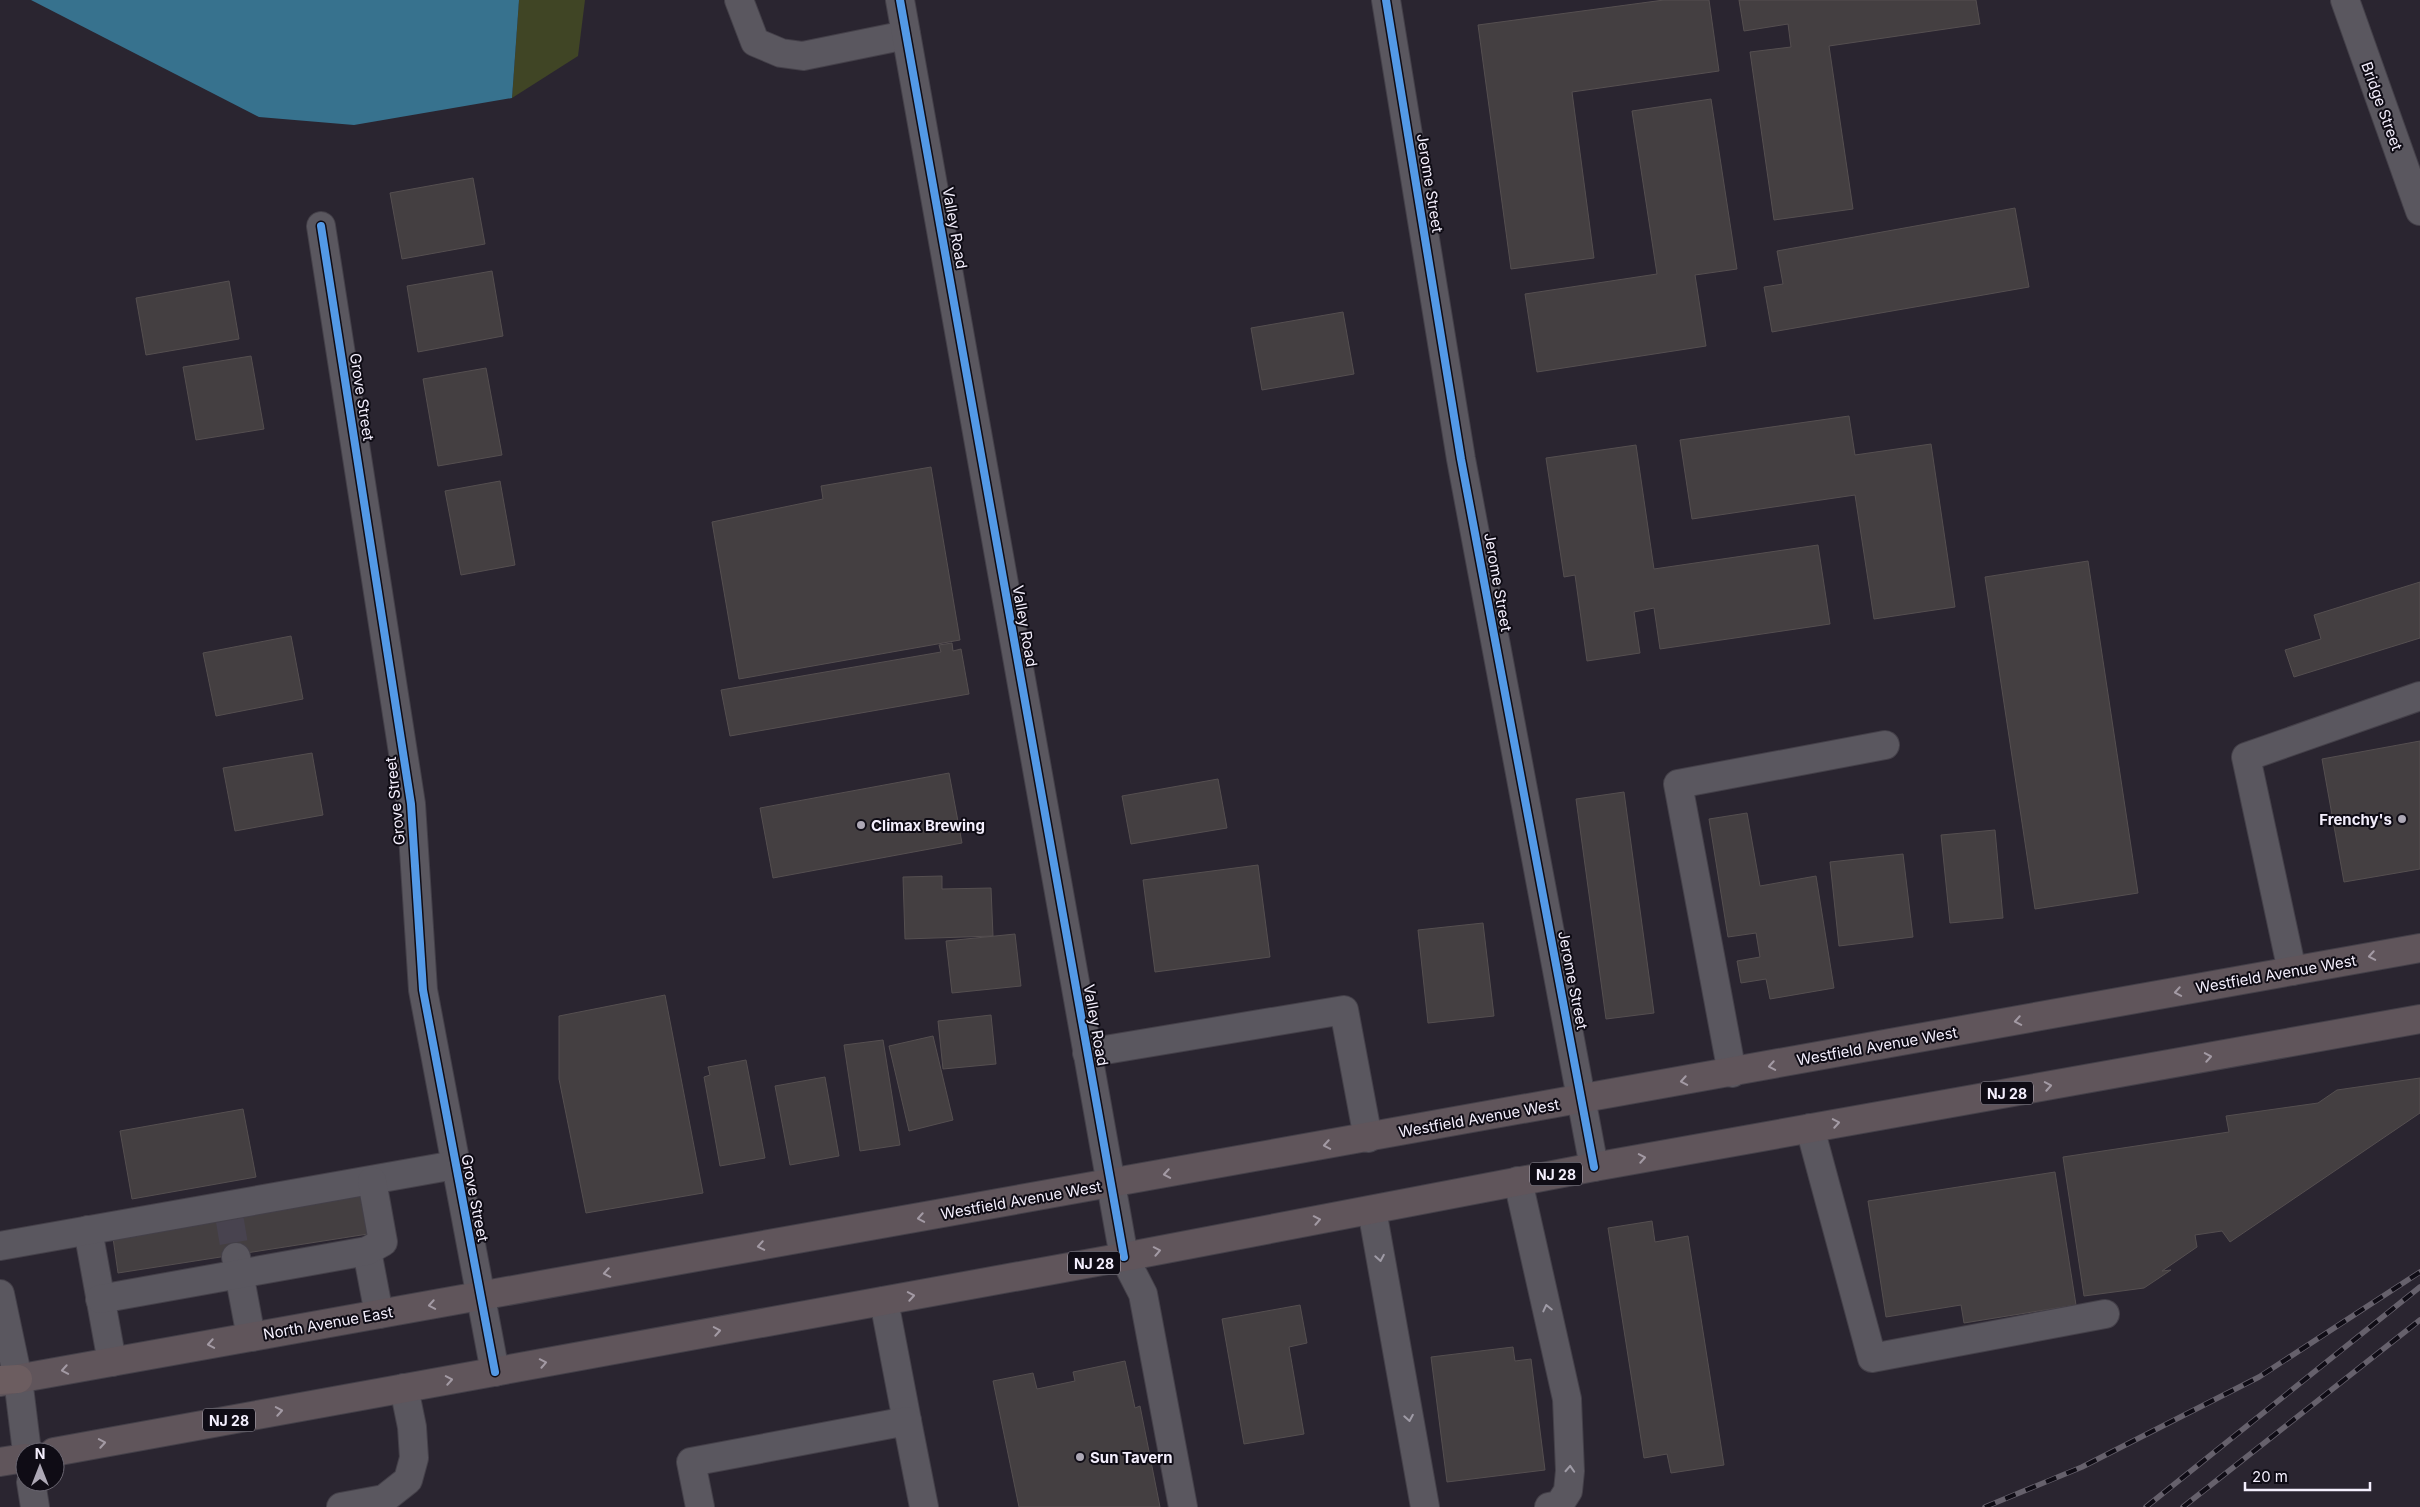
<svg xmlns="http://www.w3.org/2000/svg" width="2420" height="1507" viewBox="0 0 2420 1507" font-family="Inter,sans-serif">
	<rect width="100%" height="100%" fill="#2a2530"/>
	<polygon fill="#404525" points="519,0 585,0 578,56 512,98"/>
	<polygon fill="#37728e" points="31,0 519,0 512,98 354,125 259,117"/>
	<g fill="#443f41" stroke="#554f50">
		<polygon points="1664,0 1709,0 1719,71 1572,92 1594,258 1511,269 1478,25"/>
		<polygon points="1739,0 1976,0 1980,24 1829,46 1853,209 1774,220 1750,52 1791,47 1788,24 1744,31"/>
		<polygon points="1711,99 1737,269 1695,275 1706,346 1537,372 1525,294 1657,274 1632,111"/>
		<polygon points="473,178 485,244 402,259 390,193"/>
		<polygon points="2015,208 2029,287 1772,332 1764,287 1783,284 1777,251"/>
		<polygon points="492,271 503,336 418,352 407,286"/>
		<polygon points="229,281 239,339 146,355 136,298"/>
		<polygon points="1343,312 1354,374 1262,390 1251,328"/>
		<polygon points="251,356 264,429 196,440 183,367"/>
		<polygon points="486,368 502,455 438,466 423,379"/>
		<polygon points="1849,416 1855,455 1931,444 1955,607 1874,619 1855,495 1692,519 1680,440"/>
		<polygon points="1636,445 1654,569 1818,545 1830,624 1660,649 1654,608 1634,612 1640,653 1587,661 1575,575 1564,577 1546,458"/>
		<polygon points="931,467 960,640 739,679 712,522 823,499 821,486"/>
		<polygon points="500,481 515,565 461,575 445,491"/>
		<polygon points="2088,561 2138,893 2035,909 1985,577"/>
		<polygon points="2420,582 2420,638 2294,677 2285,650 2321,639 2314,615"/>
		<polygon points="291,636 303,699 216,716 203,653"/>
		<polygon points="952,643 953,651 961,649 969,694 730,736 721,690 941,652 939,645"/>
		<polygon points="2420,741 2420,869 2344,882 2322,759"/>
		<polygon points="312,753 323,815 235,831 223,768"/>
		<polygon points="949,773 962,843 773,878 760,808"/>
		<polygon points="1218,779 1227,828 1131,844 1122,796"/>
		<polygon points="1624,792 1654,1013 1606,1019 1576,799"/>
		<polygon points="1747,813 1760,886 1816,876 1834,988 1770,999 1766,979 1741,983 1737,961 1760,957 1756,933 1728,937 1709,819"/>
		<polygon points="1995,830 2003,918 1950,923 1941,835"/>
		<polygon points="1903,854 1913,937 1839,946 1830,862"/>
		<polygon points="1258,865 1270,957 1155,972 1143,880"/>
		<polygon points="942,876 942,889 991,888 993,936 905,939 903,877"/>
		<polygon points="1483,923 1494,1016 1428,1023 1418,930"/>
		<polygon points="1015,934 1021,986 952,993 946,941"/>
		<polygon points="665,995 703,1193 586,1213 559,1079 559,1016"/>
		<polygon points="991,1015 996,1064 943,1069 938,1021"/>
		<polygon points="933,1036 953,1120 909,1131 889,1046"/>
		<polygon points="883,1040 900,1145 860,1151 844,1045"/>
		<polygon points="746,1060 765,1158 720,1166 704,1077 710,1075 708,1067"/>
		<polygon points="825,1077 839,1156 790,1165 775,1086"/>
		<polygon points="2420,1078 2420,1113 2230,1242 2222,1231 2195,1235 2197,1247 2162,1271 2171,1270 2144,1288 2084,1296 2063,1157 2229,1132 2226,1116 2318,1103 2337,1090"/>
		<polygon points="243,1109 256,1177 132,1199 120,1131"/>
		<polygon points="2055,1172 2076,1305 1964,1323 1961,1305 1886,1317 1868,1201"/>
		<polygon points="362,1193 368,1234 118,1273 112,1231"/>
		<polygon points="1652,1221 1655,1242 1688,1236 1724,1465 1671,1473 1667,1454 1644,1458 1608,1228"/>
		<polygon points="1300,1305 1307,1343 1289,1347 1304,1434 1244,1444 1222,1319"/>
		<polygon points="1513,1347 1515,1361 1531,1359 1545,1470 1447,1482 1431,1357"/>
		<polygon points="1125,1361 1135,1408 1140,1406 1160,1507 1019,1507 993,1381 1033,1373 1037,1389 1075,1381 1073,1372"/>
	</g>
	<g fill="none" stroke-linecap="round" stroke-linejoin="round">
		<polyline stroke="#48434f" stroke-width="28" stroke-dasharray="28 14" stroke-linecap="butt" points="229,1215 236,1257"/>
		<g stroke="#444049" stroke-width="30">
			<g id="minor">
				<polyline points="739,0 755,42 781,53 803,56 906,35"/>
				<polyline points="900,0 1124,1257 1143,1294 1183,1507"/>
				<polyline points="1386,0 1461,459 1594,1167"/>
				<polyline points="2345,0 2420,211"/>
				<polyline points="321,226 411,804 423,990 495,1372"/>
				<polyline points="2292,971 2246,757 2420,696"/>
				<polyline points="1087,1053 1344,1010 1368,1138"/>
				<polyline points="1732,1073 1678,784 1885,745"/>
				<polyline points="1810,1128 1872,1358 2105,1314"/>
				<polyline points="1518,1181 1567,1399 1570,1471 1568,1491 1559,1505 1549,1507"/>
				<polyline points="1372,1210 1425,1507"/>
				<polyline points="88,1230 112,1362"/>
				<polyline points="0,1246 455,1165"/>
				<polyline points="367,1251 379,1314"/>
				<polyline points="236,1257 251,1337"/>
				<polyline points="0,1294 18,1379 27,1452"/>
				<polyline points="100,1299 367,1251 383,1242 372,1181"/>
				<polyline points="884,1301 907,1421"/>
				<polyline points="31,1482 35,1507"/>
				<polyline points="341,1507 384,1499 408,1480 414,1458 412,1427 404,1388"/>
				<polyline points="700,1507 691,1462 907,1421 924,1507"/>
			</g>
		</g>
		<g stroke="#444049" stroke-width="30">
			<g id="major">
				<polyline points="0,1382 2420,948"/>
				<polyline points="54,1452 1124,1257 1594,1167 2420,1019"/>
				<polyline points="0,1462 25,1458"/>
			</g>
		</g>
		<g stroke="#444049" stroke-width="30">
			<polyline id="highway" points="0,1380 18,1379"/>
		</g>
		<use href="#minor" stroke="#5a575f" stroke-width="28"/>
		<use href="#major" stroke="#60555b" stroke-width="28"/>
		<use href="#highway" stroke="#6c5d60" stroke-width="28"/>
		<g stroke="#66616c" stroke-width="5.5">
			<g id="rail">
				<polyline points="1985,1507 2082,1467 2259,1377 2420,1272"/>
				<polyline points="2146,1507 2420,1287"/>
				<polyline points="2183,1507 2420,1320"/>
			</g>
		</g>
		<use href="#rail" stroke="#0f0c15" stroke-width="4" stroke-dasharray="11" stroke-linecap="butt"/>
		<g stroke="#0f0c15" stroke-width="11">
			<g id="cycleway">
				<polyline points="900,0 1124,1257"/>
				<polyline points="1386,0 1461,459 1594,1167"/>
				<polyline points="321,226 411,804 423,990 495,1372"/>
			</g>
		</g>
		<use href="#cycleway" stroke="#5399e6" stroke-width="8"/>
	</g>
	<defs><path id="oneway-chevron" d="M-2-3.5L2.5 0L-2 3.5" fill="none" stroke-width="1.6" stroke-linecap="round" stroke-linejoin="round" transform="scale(1.25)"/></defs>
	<g stroke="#a39aa4">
		<use href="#oneway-chevron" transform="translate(2372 956) rotate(170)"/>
		<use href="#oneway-chevron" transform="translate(2178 992) rotate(170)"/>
		<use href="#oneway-chevron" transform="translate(2018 1021) rotate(170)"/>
		<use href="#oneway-chevron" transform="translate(2208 1057) rotate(-10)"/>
		<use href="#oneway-chevron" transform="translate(1772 1066) rotate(170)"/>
		<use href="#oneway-chevron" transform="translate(1684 1081) rotate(170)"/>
		<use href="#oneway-chevron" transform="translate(2048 1086) rotate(-10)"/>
		<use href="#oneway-chevron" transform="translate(1836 1123) rotate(-10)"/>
		<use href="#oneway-chevron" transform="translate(1327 1145) rotate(170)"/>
		<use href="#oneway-chevron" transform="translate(1642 1158) rotate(-10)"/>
		<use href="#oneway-chevron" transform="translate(1167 1174) rotate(170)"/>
		<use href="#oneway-chevron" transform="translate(921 1218) rotate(170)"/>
		<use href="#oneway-chevron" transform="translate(1317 1220) rotate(-11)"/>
		<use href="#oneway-chevron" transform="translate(761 1246) rotate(170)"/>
		<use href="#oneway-chevron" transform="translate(1157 1251) rotate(-11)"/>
		<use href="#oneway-chevron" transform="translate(607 1273) rotate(170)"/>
		<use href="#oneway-chevron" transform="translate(911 1296) rotate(-10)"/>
		<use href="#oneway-chevron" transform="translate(432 1305) rotate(170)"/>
		<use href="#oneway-chevron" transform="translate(717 1331) rotate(-10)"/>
		<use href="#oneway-chevron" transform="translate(211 1344) rotate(170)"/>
		<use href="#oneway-chevron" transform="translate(543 1363) rotate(-11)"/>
		<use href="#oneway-chevron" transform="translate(65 1370) rotate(170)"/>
		<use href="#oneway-chevron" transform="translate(449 1380) rotate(-10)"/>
		<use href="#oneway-chevron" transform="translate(279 1411) rotate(-10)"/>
		<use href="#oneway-chevron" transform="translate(102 1443) rotate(-10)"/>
	</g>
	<g stroke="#9f9ba6">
		<use href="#oneway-chevron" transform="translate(1380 1258) rotate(80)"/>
		<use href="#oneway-chevron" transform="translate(1547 1308) rotate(-103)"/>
		<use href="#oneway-chevron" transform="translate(1409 1418) rotate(80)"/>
		<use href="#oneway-chevron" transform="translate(1570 1469) rotate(-87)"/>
	</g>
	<g fill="#ada8b5" stroke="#0f0c15" stroke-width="2">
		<circle cx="2402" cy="819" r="5"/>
		<circle cx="861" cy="825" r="5"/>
		<circle cx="1080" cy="1457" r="5"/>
	</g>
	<g text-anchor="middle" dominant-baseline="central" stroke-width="4" stroke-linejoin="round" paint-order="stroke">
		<g fill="#0f0c15" stroke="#afabb7" stroke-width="1">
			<rect x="1981" y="1081.5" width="52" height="23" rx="4"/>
			<rect x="1530" y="1162.5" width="52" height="23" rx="4"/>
			<rect x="1068" y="1251.5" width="52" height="23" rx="4"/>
			<rect x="203" y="1408.5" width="52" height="23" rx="4"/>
		</g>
		<g font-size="14" font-weight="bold" fill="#f4effd">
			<text x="2007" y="1093">NJ 28</text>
			<text x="1556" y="1174">NJ 28</text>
			<text x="1094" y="1263">NJ 28</text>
			<text x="229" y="1420">NJ 28</text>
		</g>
		<g font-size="15" fill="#f4effd" stroke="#0f0c15">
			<text transform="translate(2382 106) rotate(70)">Bridge Street</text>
			<text transform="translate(1430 183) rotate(81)">Jerome Street</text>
			<text transform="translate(955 228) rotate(80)">Valley Road</text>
			<text transform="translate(362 397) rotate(81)">Grove Street</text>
			<text transform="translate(1498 582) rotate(80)">Jerome Street</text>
			<text transform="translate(1025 626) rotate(80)">Valley Road</text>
			<text transform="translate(395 801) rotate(-96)">Grove Street</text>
			<text transform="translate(2276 974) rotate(-10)">Westfield Avenue West</text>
			<text transform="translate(1573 980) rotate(79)">Jerome Street</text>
			<text transform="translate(1096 1025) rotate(80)">Valley Road</text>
			<text transform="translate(1877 1046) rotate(-10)">Westfield Avenue West</text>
			<text transform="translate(1479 1118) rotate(-10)">Westfield Avenue West</text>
			<text transform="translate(475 1198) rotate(79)">Grove Street</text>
			<text transform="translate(1021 1200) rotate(-10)">Westfield Avenue West</text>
			<text transform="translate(328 1323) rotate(-10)">North Avenue East</text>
		</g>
		<g font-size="15" font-weight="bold" fill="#f4effd" stroke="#0f0c15" text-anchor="start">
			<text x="2392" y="819" text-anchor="end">Frenchy's</text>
			<text x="871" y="825">Climax Brewing</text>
			<text x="1090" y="1457">Sun Tavern</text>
		</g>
	</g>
	<g transform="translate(40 1467)"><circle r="24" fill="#0f0c15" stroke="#6b6772"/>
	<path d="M0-4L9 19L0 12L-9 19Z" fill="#ada8b5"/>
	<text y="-8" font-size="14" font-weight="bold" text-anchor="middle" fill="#f4effd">N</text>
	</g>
	<path d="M2245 1482v8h125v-8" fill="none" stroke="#f4effd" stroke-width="2.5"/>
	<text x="2252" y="1482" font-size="15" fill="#f4effd" stroke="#0f0c15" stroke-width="4" paint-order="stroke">20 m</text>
</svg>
